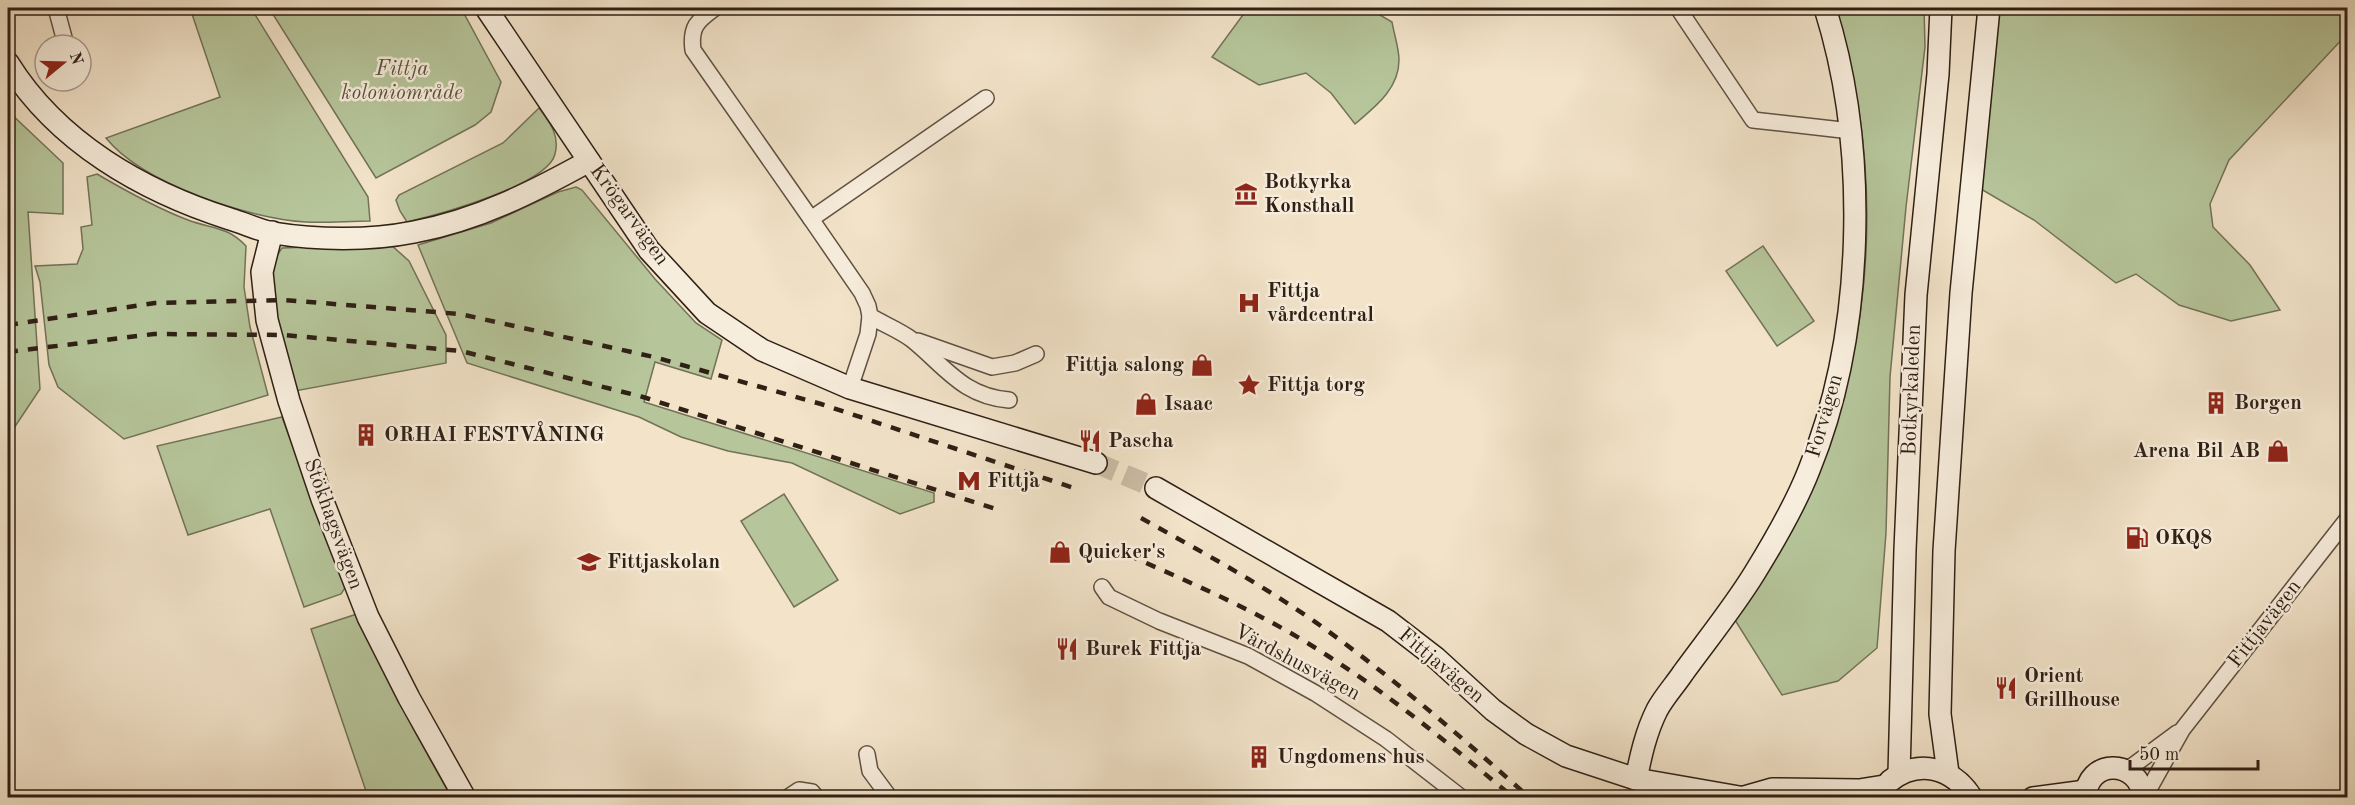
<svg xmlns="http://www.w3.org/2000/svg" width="2355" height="805" viewBox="0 0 2355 805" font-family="'Old Standard TT',serif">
	<rect width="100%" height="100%" fill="#f2e3c9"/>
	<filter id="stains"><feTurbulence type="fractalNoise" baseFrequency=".00333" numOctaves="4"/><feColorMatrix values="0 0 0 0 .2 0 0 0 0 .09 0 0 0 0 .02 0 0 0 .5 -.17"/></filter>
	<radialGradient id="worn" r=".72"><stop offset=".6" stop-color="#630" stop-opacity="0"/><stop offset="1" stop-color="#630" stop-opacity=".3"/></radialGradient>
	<g fill="#b6c59a" stroke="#727258" stroke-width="1.5">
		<path d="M209,8H251L368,197L370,221C349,221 327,223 306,222C249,219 142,183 106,138L220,97L192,14Z"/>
		<polygon points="269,8 461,8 501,82 491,112 475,125 376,178"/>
		<path d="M1248,8H1368L1392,22C1394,34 1399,48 1399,60C1399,89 1375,107 1355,124L1331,93L1306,73L1259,85L1212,57Z"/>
		<path d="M1836,8H1924L1925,47L1906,207L1890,377L1886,533L1877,648L1838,681L1782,695L1735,620C1867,442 1898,219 1836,8Z"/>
		<polygon points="1996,8 2347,8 2347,34 2229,160 2210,204 2213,227 2250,265 2280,310 2231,321 2179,305 2136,274 2116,283 2034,220 1981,189"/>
		<path d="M539,108C550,122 560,136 555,154C548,185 437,215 407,222L400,211L396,200L399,195L503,143Z"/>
		<polygon points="8,111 63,163 63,214 28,212 40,389 8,437"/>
		<path d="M97,174C126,191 156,208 188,220C212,229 227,226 246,246L244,287L250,327L268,395L124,439L58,387L49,365L40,282L35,266L77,264L83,249L81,227L92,225L87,177Z"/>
		<polygon points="576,187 582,190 655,279 696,323 722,340 711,379 655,362 644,402 934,493 934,502 900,514 792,463 728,451 681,437 639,417 467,363 418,245 491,223 558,192"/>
		<path d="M390,244L409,261L446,335V363L295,391C285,362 265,298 271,269C273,261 278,254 282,248Z"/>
		<polygon points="1763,246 1814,321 1777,346 1726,271"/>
		<polygon points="282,417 345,588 341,594 304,607 270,509 188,535 157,446"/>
		<polygon points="784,494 838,580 794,607 741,521"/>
		<polygon points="357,614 414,730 451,797 368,797 311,629"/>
	</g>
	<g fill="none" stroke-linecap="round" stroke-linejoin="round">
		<polyline stroke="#cbbca5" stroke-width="21" stroke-dasharray="21 10" stroke-linecap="butt" points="1096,463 1156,488"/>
		<g stroke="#605142" stroke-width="18">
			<g id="street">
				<polyline points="56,8 66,45"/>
				<path d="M715,8C697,21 690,27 693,50L811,219"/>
				<polyline points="1678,8 1753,120 1851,131"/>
				<polyline points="870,316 868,306 862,293 811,219 986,98"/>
				<polyline points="918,341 992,367 1015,363 1036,354"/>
				<path d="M850,388L868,334L870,316C883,324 899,330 911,339C945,366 962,396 1009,400"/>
				<polyline points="1102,587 1109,597 1159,621 1248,656 1315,693 1386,739 1462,798"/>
				<polyline points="867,754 870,771 890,798"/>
				<polyline points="2127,770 2177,733"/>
				<polyline points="787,798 799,790 812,792 817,798"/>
				<polyline points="2144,798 2182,730 2348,518"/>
			</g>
		</g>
		<g stroke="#2f2015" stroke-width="24">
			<g id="secondary">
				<polyline points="486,8 649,250 707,313 762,350 850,388 1096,463"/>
				<path d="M8,63C57,142 142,191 230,219C244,223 258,230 273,233C317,240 369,241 414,232C478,220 533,192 589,161"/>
				<polyline points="272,232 262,272 267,320 289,401 322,499 368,617 409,698 465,798"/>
				<polyline points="1156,488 1388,621 1436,658 1493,710 1526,734 1566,756 1636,779 1745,798"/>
				<polyline points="1948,773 1940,714 1944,551 1961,293 1989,8"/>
				<polyline points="1899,774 1905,550 1916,295 1938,74 1941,8"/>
				<path d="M1636,779C1641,755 1646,732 1657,710C1664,697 1675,685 1683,673C1707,640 1733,608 1754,574C1775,540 1795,506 1809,470C1865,333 1869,148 1825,8"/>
				<path d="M1890,781C1919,758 1953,768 1972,798"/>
				<polyline points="1744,797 1772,789 1859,790 1884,786"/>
				<polyline points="2033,798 2086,791"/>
				<path d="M2086,798C2085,759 2139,757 2144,798"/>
			</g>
		</g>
		<use href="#street" stroke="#f7eddc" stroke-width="15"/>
		<use href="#secondary" stroke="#f7eddc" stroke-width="21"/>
		<g stroke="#2f2015" stroke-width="4.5" stroke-dasharray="10 10" stroke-linecap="butt">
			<polyline points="8,325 155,303 284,300 460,314 654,357 821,404 1080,490"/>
			<polyline points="8,352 154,334 284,335 461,351 643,397 996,509"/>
			<path d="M1141,518C1209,556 1278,593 1340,640C1406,689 1468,743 1530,798"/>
			<path d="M1128,555C1196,585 1266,615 1328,656C1394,698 1454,748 1514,798"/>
		</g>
	</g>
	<defs>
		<g id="museum-bare" transform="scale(1.8)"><path d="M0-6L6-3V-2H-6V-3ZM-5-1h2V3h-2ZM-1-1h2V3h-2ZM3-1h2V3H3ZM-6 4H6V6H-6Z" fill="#8f2418" stroke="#f7eddc" stroke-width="2.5" paint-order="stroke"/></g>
		<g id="hospital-bare" transform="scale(1.8)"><path d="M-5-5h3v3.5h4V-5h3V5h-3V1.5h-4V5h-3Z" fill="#8f2418" stroke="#f7eddc" stroke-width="2.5" paint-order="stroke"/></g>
		<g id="shop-bare" transform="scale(1.8)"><path d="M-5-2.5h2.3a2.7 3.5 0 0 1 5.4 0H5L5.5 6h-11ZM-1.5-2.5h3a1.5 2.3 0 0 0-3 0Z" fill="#8f2418" stroke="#f7eddc" stroke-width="2.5" paint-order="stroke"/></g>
		<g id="sight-bare" transform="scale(1.8)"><path d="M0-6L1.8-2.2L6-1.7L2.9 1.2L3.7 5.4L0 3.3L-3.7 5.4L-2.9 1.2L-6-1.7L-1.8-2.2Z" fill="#8f2418" stroke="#f7eddc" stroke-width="2.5" paint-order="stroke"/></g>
		<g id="building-bare" transform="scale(1.8)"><path d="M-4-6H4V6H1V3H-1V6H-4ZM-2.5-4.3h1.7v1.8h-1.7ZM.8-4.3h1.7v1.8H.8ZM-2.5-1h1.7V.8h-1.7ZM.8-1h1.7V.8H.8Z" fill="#8f2418" stroke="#f7eddc" stroke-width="2.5" paint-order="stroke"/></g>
		<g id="restaurant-bare" transform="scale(1.8)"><path d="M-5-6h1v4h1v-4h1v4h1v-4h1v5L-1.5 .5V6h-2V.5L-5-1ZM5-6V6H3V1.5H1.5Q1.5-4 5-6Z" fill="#8f2418" stroke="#f7eddc" stroke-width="2.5" paint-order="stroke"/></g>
		<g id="metro-bare" transform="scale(1.8)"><path d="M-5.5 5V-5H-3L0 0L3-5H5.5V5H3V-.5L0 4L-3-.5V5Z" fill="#8f2418" stroke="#f7eddc" stroke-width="2.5" paint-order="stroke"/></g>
		<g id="fuel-bare" transform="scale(1.8)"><path d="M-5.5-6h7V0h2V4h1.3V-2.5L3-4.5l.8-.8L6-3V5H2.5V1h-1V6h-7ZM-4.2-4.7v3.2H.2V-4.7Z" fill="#8f2418" stroke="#f7eddc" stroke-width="2.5" paint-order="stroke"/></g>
		<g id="school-bare" transform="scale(1.8)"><path d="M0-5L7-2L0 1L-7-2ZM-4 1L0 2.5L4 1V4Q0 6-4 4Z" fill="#8f2418" stroke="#f7eddc" stroke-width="2.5" paint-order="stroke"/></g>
	</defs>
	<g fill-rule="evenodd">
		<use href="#museum-bare" x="1246" y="194"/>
		<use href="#hospital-bare" x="1249" y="303"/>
		<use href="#shop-bare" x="1202" y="365"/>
		<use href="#sight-bare" x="1249" y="385"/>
		<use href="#building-bare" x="2216" y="403"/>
		<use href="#shop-bare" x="1146" y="404"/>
		<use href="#building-bare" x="366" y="435"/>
		<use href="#restaurant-bare" x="1090" y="441"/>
		<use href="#shop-bare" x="2278" y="451"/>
		<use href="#metro-bare" x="969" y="481"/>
		<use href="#fuel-bare" x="2137" y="538"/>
		<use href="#shop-bare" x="1060" y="552"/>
		<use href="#school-bare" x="589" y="562"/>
		<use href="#restaurant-bare" x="1067" y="649"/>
		<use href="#restaurant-bare" x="2006" y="688"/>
		<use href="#building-bare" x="1259" y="757"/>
	</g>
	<g text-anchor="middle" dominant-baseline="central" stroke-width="5" stroke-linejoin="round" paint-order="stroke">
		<g font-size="21" font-style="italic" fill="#58523d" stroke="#f7eddc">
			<text x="402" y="69">Fittja<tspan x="402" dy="24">koloniområde</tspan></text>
		</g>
		<g font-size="21" font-weight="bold" fill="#2f2015" stroke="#f7eddc" text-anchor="start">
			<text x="1264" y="182">Botkyrka<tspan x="1264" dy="24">Konsthall</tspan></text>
			<text x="1267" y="291">Fittja<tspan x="1267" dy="24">vårdcentral</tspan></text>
			<text x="1184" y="365" text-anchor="end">Fittja salong</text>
			<text x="1267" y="385">Fittja torg</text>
			<text x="2234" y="403">Borgen</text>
			<text x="1164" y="404">Isaac</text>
			<text x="384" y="435">ORHAI FESTVÅNING</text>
			<text x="1108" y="441">Pascha</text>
			<text x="2260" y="451" text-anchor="end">Arena Bil AB</text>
			<text x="987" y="481">Fittja</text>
			<text x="2155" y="538">OKQ8</text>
			<text x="1078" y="552">Quicker's</text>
			<text x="607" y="562">Fittjaskolan</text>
			<text x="1085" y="649">Burek Fittja</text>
			<text x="2024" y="676">Orient<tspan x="2024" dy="24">Grillhouse</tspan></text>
			<text x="1277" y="757">Ungdomens hus</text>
		</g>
		<g font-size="21" fill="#2f2015" stroke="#f7eddc">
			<text transform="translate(629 215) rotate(54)">Krögarvägen</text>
			<text transform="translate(1912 390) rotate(-88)">Botkyrkaleden</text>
			<text transform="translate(1825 416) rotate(-74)">Forvägen</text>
			<text transform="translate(333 524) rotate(70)">Stökhagsvägen</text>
			<text transform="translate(2265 624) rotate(-52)">Fittjavägen</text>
			<text transform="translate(1297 663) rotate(28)">Värdshusvägen</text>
			<text transform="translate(1441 666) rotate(40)">Fittjavägen</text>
		</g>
	</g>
	<rect width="2355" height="805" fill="none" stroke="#f2e3c9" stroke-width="30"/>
	<rect x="9" y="9" width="2337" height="787" fill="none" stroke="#2f2015" stroke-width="3"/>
	<rect x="15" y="15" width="2325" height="775" fill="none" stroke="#2f2015" stroke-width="1.5"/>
	<g transform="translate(63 63) rotate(71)"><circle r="28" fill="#f7eddc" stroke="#a79b8c" stroke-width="1.5"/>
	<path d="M0-4.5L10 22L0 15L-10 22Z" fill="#8f2418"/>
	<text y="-9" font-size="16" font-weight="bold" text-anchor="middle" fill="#2f2015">N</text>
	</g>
	<path d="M2130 760v9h128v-9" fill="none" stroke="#2f2015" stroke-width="3"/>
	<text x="2139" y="760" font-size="18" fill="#2f2015" stroke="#f7eddc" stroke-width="4.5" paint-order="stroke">50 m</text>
	<rect width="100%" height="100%" filter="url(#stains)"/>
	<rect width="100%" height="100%" fill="url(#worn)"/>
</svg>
